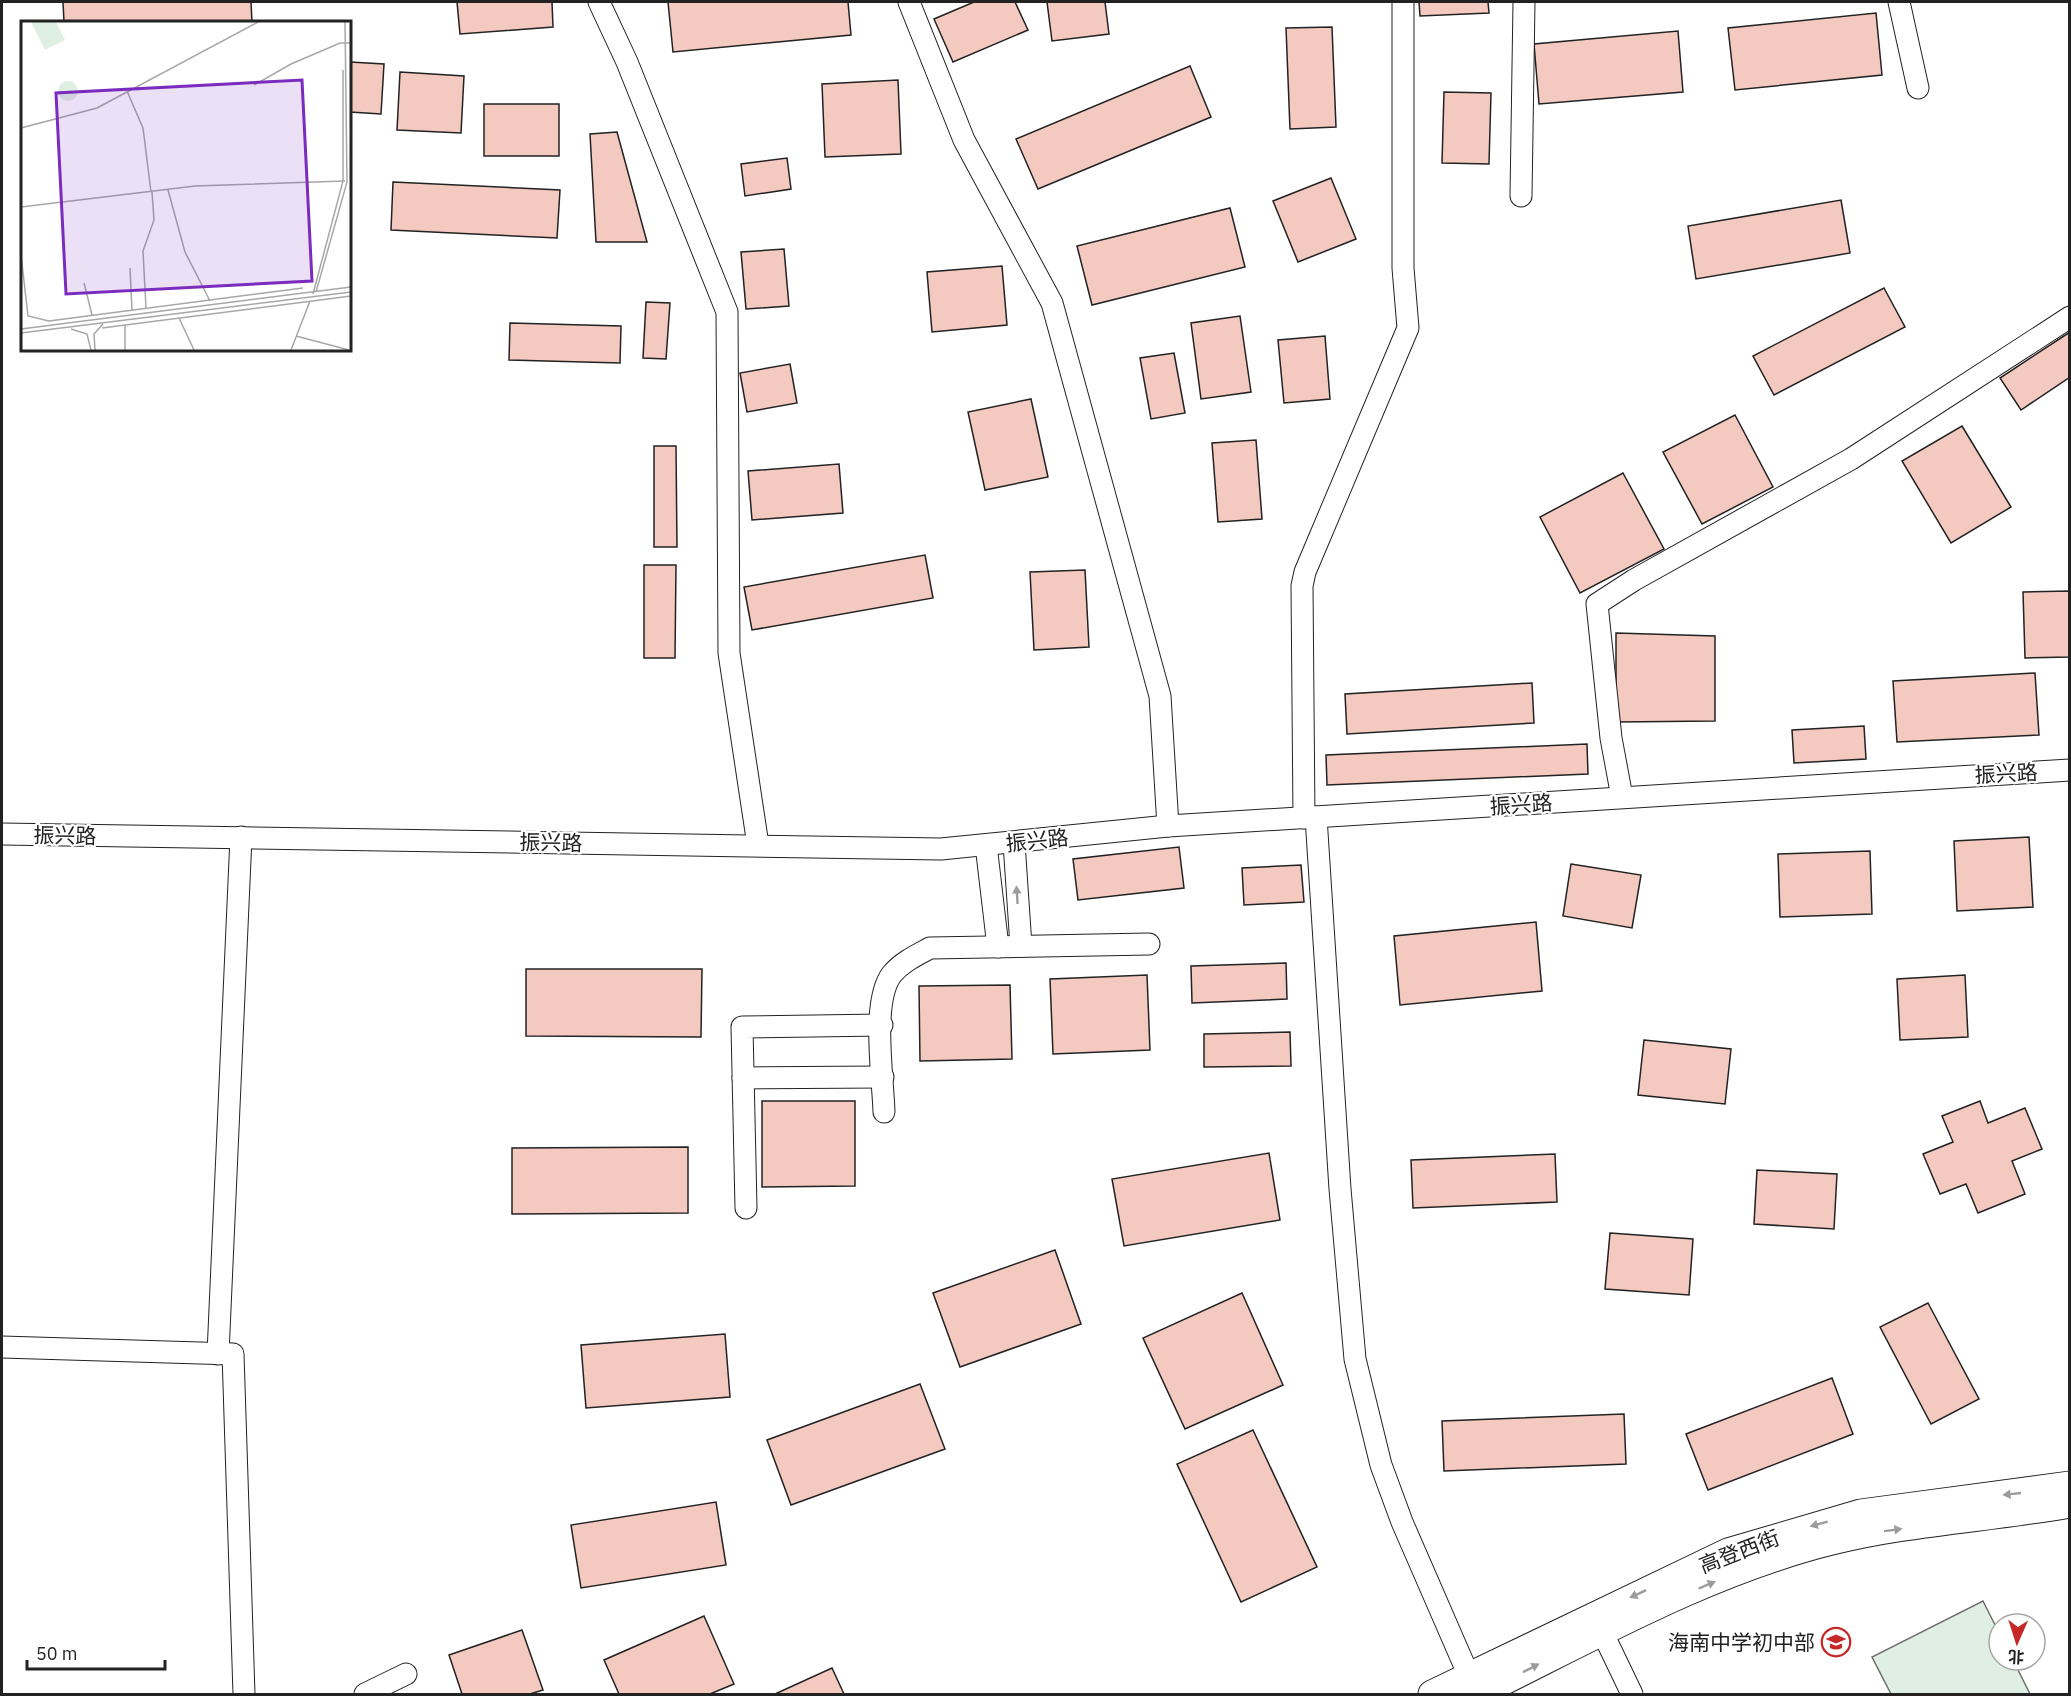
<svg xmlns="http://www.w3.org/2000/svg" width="2071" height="1696" viewBox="0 0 2071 1696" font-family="'IBM Plex Sans','Noto Sans SC',sans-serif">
	<rect width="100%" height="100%" fill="#fff"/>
	<polygon fill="#e0efe3" stroke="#6f6f6f" stroke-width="1.5" points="1983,1601 1999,1633 1999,1660 2013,1660 2030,1694 1891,1694 1872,1657"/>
	<g fill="#f3c9c0" stroke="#222" stroke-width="1.5">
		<polygon points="63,2 251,2 252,22 64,22"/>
		<polygon points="457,2 552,2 553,27 460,34"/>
		<polygon points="668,2 848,2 851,35 673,52"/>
		<polygon points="974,2 1015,2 1028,30 953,62 934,19"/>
		<polygon points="1047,2 1105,2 1109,34 1052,41"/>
		<polygon points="1419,2 1488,2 1489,13 1420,16"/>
		<polygon points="1876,13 1882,75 1735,90 1728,28"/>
		<polygon points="1332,27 1336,127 1290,129 1286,28"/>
		<polygon points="1678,31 1683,92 1539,104 1534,44"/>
		<polygon points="350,62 384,64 381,114 350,112"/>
		<polygon points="1190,66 1211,117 1038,189 1016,139"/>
		<polygon points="400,72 464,76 461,133 397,130"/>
		<polygon points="898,80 901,154 825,157 822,84"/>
		<polygon points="1444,92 1491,93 1489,164 1442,163"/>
		<rect x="484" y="104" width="75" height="52"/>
		<polygon points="617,132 647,242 596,242 590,134"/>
		<polygon points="787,158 791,189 745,196 741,164"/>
		<polygon points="1331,178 1356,239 1298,262 1273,201"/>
		<polygon points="393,182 560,190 557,238 391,230"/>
		<polygon points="1841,200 1850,253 1696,279 1688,226"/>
		<polygon points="1230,208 1245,267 1092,305 1077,246"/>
		<polygon points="784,249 789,306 746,309 741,252"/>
		<polygon points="1002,266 1007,325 932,332 927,272"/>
		<polygon points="1884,288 1905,327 1774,395 1753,356"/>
		<polygon points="646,302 670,303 666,359 643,358"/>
		<polygon points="1240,316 1251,392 1201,399 1191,323"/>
		<polygon points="510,323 621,326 620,363 509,360"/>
		<polygon points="2070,332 2070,377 2021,410 2000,378"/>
		<polygon points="1325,336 1330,399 1284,403 1278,340"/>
		<polygon points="1174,353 1185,413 1151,419 1140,358"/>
		<polygon points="790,364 797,403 747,412 740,373"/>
		<polygon points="1031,399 1048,477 985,490 968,412"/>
		<polygon points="1735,415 1773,487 1702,524 1663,452"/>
		<polygon points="1962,426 2011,507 1951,543 1902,461"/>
		<polygon points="1256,440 1262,519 1218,522 1212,443"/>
		<polygon points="654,446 676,446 677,547 654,547"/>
		<polygon points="839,464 843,513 752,520 748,471"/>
		<polygon points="1623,473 1664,549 1580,593 1540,517"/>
		<polygon points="925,555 933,598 752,630 744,587"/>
		<polygon points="644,565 676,565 675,658 644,658"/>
		<polygon points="1085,570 1089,647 1034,650 1030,572"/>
		<polygon points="2070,591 2070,657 2025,658 2023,592"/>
		<polygon points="1616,633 1715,636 1715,721 1616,722"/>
		<polygon points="2035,673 2039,735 1897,742 1893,681"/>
		<polygon points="1532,683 1534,723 1347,734 1345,694"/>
		<polygon points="1864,726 1866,759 1794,763 1792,730"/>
		<polygon points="1587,744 1588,774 1327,785 1326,755"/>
		<polygon points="2029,837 2033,907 1957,911 1954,841"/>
		<polygon points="1179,847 1184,888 1078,900 1073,859"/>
		<polygon points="1870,851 1872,914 1780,917 1778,854"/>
		<polygon points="1571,864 1641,875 1632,928 1563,916"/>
		<polygon points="1301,865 1304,902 1244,905 1242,868"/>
		<polygon points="1536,922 1542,991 1400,1005 1394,936"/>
		<polygon points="1286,963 1287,999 1192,1003 1191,966"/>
		<polygon points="526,969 702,969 701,1037 526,1036"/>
		<polygon points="1147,975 1150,1050 1053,1054 1050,979"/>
		<polygon points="1965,975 1968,1037 1900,1040 1897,979"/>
		<polygon points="1010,985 1012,1059 920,1061 919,986"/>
		<polygon points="1290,1032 1291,1066 1204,1067 1204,1034"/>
		<polygon points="1644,1040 1731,1049 1725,1104 1638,1095"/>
		<polygon points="762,1101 855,1101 855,1186 762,1187"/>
		<polygon points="1980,1101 1988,1123 2025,1108 2042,1149 2012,1161 2025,1194 1978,1213 1966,1184 1940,1194 1923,1154 1953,1142 1942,1116"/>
		<polygon points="688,1147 688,1213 512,1214 512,1148"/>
		<polygon points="1269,1153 1280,1220 1124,1246 1112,1179"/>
		<polygon points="1555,1154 1557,1202 1413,1208 1411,1160"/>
		<polygon points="1757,1170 1837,1174 1834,1229 1754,1224"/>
		<polygon points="1610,1233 1693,1239 1689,1295 1605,1289"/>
		<polygon points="1055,1250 1081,1324 960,1367 933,1293"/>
		<polygon points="1242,1293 1283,1385 1185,1429 1143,1338"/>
		<polygon points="1928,1303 1979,1399 1931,1424 1880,1327"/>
		<polygon points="725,1334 730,1397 586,1408 581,1345"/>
		<polygon points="1832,1378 1853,1434 1708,1490 1686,1434"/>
		<polygon points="920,1384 945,1449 791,1505 767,1440"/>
		<polygon points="1624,1414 1626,1464 1444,1471 1442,1421"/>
		<polygon points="1253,1430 1317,1567 1241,1602 1177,1464"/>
		<polygon points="716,1502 726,1565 581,1588 571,1525"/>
		<polygon points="704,1616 734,1684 710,1694 619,1694 604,1660"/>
		<polygon points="522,1630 543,1690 530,1694 462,1694 449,1655"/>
		<polygon points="832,1668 844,1694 775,1694"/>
	</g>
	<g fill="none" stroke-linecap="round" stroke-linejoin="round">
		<g stroke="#222" stroke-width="23">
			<g id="minor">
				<polyline points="599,2 627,62 727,312 729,653 758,845"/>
				<polyline points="909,2 964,140 1052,303 1160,696 1168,826"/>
				<polyline points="1899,2 1918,88"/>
				<polyline points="1521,196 1524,2"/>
				<polyline points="1622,797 1611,738 1597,604 1634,580 1851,459 2070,317"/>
				<polyline points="1316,817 1340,1189 1355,1359 1381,1465 1402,1522 1469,1676"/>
				<polyline points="1304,818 1302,586 1305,572 1408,328 1403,268 1403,2"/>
				<polyline points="2,834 941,849 1168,826 2070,770"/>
				<polyline points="1014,843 1021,946"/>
				<polyline points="986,845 998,947"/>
				<polyline points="743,1078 883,1077"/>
				<path d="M884,1112C883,1077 871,1001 892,974C902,962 917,955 930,948L1149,944"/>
				<polyline points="746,1208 742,1027 882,1025"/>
				<polyline points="2,1347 233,1354 244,1694"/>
				<polyline points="218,1354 241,837"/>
				<polyline points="1596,1619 1632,1694"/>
				<polyline points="365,1694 406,1674"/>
			</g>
		</g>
		<g stroke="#222" stroke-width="29">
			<g id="major">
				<polyline points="1432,1694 1728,1552 1861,1513 2070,1485"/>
				<path d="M1478,1694C1592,1638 1707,1572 1832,1541C1909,1522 1991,1518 2070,1504"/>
			</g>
		</g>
		<use href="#minor" stroke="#fff" stroke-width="21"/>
		<use href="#major" stroke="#fff" stroke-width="27"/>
	</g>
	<defs><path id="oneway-solid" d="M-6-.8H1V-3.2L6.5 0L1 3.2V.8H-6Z" transform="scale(1.5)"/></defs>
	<g fill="#9c9c9c">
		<use href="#oneway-solid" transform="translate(1017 895) rotate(-94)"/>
		<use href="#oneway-solid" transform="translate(2012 1494) rotate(174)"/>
		<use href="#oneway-solid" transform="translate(1819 1524) rotate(165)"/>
		<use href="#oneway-solid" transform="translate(1893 1530) rotate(-7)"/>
		<use href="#oneway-solid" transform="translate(1707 1585) rotate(-23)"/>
		<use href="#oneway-solid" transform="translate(1638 1594) rotate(155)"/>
		<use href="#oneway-solid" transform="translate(1531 1668) rotate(-27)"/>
	</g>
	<defs>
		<g id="school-ring" transform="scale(1.5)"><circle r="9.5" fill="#fff" stroke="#c62828" stroke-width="1.5"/><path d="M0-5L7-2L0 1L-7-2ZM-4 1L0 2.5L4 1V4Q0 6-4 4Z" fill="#c62828"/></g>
	</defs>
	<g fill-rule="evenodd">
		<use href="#school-ring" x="1836" y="1642"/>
	</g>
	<g text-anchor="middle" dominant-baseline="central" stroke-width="4.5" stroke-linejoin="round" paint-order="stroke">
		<g font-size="21" fill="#222" stroke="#fff">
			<text transform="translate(2006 773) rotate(-3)">振兴路</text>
			<text transform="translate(1521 804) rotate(-4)">振兴路</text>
			<text transform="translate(65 835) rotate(1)">振兴路</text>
			<text transform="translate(1037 840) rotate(-6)">振兴路</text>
			<text transform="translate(551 842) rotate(1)">振兴路</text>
			<text transform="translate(1739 1551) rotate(-21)">高登西街</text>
		</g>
		<g font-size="21" fill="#222" stroke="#fff" text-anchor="end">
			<text x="1815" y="1642">海南中学初中部</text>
		</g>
	</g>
	<g transform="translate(21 21)">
		<rect width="330" height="330" fill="#fff"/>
		<path d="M10,1H35L44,19L24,29ZM37 70a10 10 0 1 1 20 0a10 10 0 1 1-20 0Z" fill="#e0efe3"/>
		<path fill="none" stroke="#a7a7a7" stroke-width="1.5" d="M233,64L270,43L319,22H330M106,70L122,107L130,171M0,107L76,87L237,1M147,169L164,231L189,280M0,186L174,165L324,160M0,234L7,295L28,300M109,247L111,290M63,262L71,294M295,271L326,161L324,1M292,273L322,160V49M125,287L122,230L133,199L131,171M158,297L173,329M28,300L282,267M104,304V329M81,307L330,275M0,308L330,266M50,308L66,313L70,329M0,312L330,271M275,315L328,329M74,329L73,313L82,303M270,329L289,280"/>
		<path fill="#7b2cbf" fill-opacity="0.15" stroke="#7b2cbf" stroke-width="3" d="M281,59L291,260L45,273L35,72Z"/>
		<rect width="330" height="330" fill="none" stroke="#222" stroke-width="3"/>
	</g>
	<rect width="2071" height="1696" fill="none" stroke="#222222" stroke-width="6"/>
	<g transform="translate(2017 1642) rotate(183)"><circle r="28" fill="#ffffff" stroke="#a7a7a7" stroke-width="1.5"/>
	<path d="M0-4.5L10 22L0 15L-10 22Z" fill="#c62828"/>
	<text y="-9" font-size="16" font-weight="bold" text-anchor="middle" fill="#222222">北</text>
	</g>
	<path d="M27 1660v9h138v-9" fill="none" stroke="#222222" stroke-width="3"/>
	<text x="36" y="1660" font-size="18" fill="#222222" stroke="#ffffff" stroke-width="4.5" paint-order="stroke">50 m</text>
</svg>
